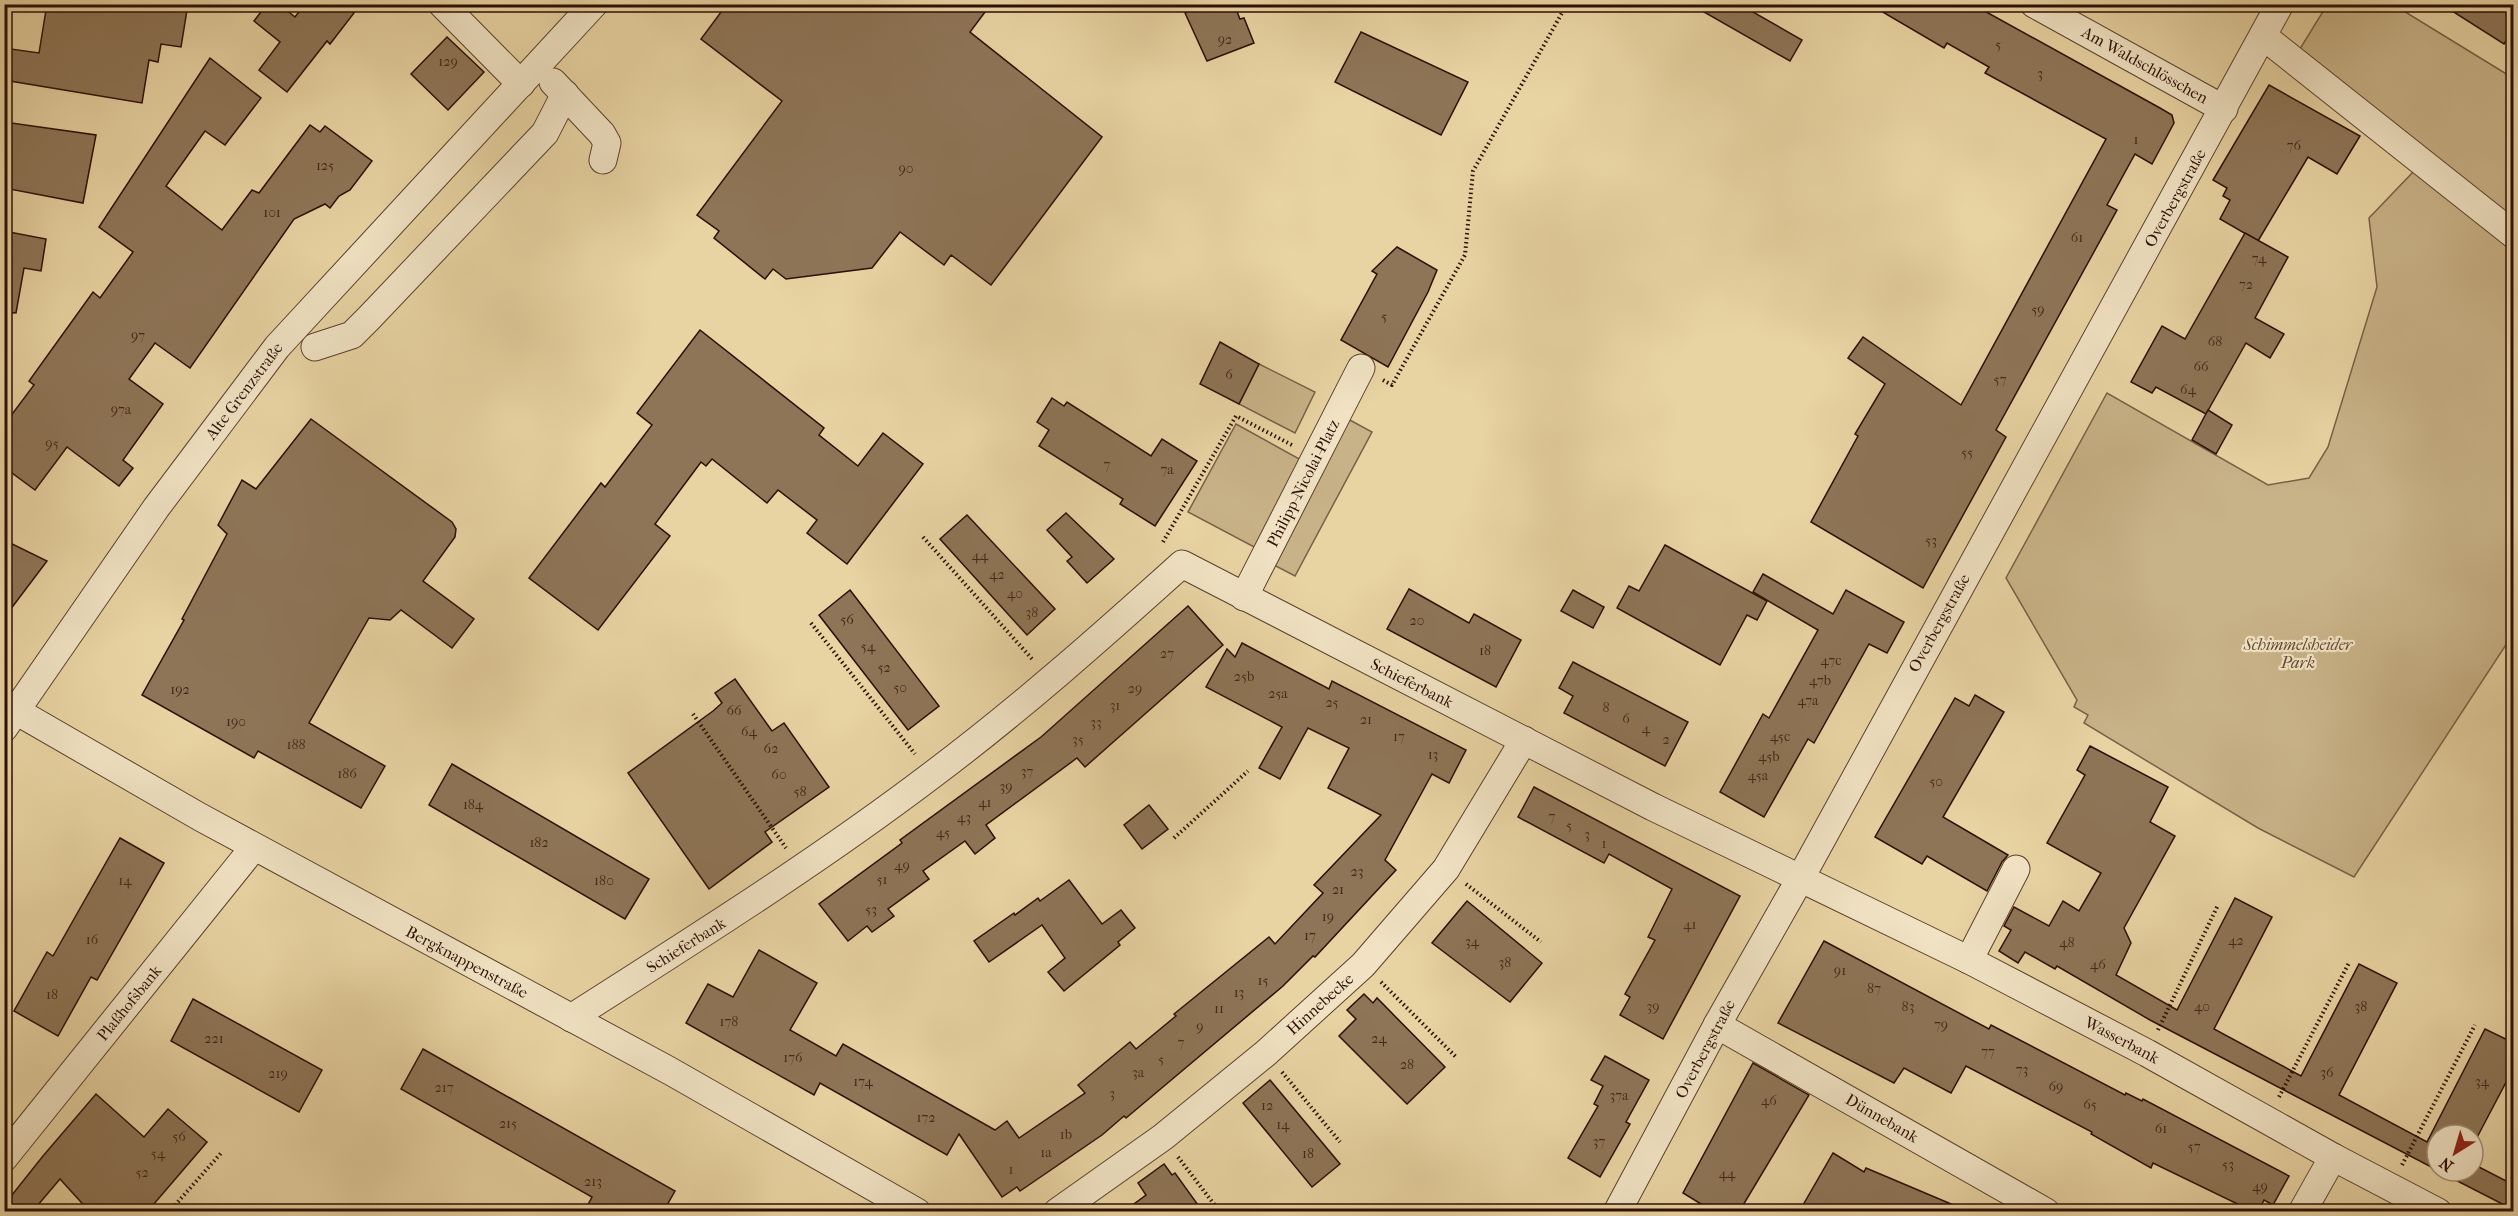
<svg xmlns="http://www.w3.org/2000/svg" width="2518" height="1216" viewBox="0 0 2518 1216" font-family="'IM FELL French Canon',serif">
	<rect width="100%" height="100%" fill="#e8d3a2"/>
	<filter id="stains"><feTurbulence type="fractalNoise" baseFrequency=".00333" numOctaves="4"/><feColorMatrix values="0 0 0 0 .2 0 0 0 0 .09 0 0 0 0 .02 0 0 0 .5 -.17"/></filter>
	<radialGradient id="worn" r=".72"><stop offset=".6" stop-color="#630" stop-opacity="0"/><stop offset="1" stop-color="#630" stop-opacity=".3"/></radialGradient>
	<g fill="#c8b287" stroke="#7a6046" stroke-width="1.5">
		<polygon points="2327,5 2394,5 2513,78 2513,634 2354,877 2258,828 2084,723 2088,715 2074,707 2077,700 2006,578 2107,393 2268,485 2309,478 2328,447 2377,287 2369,218 2414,171 2293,60"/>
		<polygon points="1259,364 1315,392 1295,433 1239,404"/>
		<polygon points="1348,419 1372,432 1295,576 1270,563"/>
		<polygon points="1236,424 1303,461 1256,548 1188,512"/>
	</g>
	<g fill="#8e7557" stroke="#2c0f05" stroke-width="1.5">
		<polygon points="47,4 188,4 181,47 161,44 158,62 149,60 142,103 4,80 4,48 39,53"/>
		<polygon points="267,4 279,4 295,17 305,4 342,4 354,13 330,44 327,41 287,92 259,70 280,42 254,21"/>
		<polygon points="727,4 991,4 970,32 1102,137 991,285 951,255 944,265 900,232 872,268 786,279 773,269 765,279 714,238 719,231 697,215 782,101 701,39"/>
		<polygon points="1206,4 1234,4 1240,19 1244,18 1254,43 1207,61 1185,13"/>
		<polygon points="1690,4 1739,4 1802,40 1790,61"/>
		<polygon points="1869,4 1972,4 2160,108 2172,115 2174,123 2152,164 2135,154 2107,205 2117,210 1996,430 2006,437 1923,588 1811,522 1858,436 1855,434 1885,384 1848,358 1863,337 1961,405 2106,139 1985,73 1989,67 1947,43 1944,48"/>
		<polygon points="2441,4 2514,4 2514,29 2504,44"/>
		<polygon points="1361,32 1468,82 1441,135 1335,82"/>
		<polygon points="447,37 484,72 448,110 411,74"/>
		<polygon points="210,58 261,98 225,145 205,131 166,186 222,230 252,190 259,193 310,125 320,132 325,126 372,161 350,190 339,196 330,208 325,204 294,219 190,368 155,343 129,379 163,404 123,460 133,468 119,486 67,447 35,490 4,467 4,425 34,385 29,381 93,292 100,298 133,252 99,227"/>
		<polygon points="2269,85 2360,136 2337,174 2308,157 2258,241 2220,219 2230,200 2223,196 2227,188 2213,180"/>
		<polygon points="4,122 96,135 83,203 4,188"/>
		<polygon points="4,231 46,239 41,271 24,268 16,313 4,312"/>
		<polygon points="2245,233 2288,257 2255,318 2284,334 2270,358 2246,343 2206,414 2156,387 2152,393 2131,382 2162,326 2185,339"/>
		<polygon points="1397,247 1437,270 1428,292 1388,367 1341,340 1377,274 1372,271"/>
		<polygon points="700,330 824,428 819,435 858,466 883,433 923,464 847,564 807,533 817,520 778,490 767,503 712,459 706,466 701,462 655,524 670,536 598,630 529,578 601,483 605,487 652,425 637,413"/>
		<polygon points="1220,342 1259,364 1239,404 1200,384"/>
		<polygon points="1052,398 1064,406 1067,402 1151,456 1162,439 1197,461 1155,526 1120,504 1123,499 1039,446 1049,430 1037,422"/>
		<polygon points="2208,410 2232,425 2216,454 2192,440"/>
		<polygon points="311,419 452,522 456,529 455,537 423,581 474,619 452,648 401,610 390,620 369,618 309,723 385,766 361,808 258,751 254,758 142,695 184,620 182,619 227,534 218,525 242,480 256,489"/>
		<polygon points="1066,513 1114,559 1087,583 1067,561 1072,557 1047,530"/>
		<polygon points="967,515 1055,609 1027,635 940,539"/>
		<polygon points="4,540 47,561 4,618"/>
		<polygon points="1665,545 1767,601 1757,620 1747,615 1720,665 1617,608 1629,586 1639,591"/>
		<polygon points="1763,574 1833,614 1846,590 1904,622 1887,653 1869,644 1814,743 1808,739 1764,817 1720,792 1763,714 1769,718 1818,630 1753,592"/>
		<polygon points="1409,589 1469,623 1474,614 1521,640 1496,687 1387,629"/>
		<polygon points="850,590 939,706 908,730 819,615"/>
		<polygon points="1573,590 1604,607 1593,628 1561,611"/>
		<polygon points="1188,606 1223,645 1085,767 1077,758 986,825 995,838 975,854 965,841 923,871 929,879 888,909 894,916 872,932 867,926 848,941 819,904 902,843 900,840 1041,737"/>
		<polygon points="1242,643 1329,689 1332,681 1466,750 1449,783 1432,774 1385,860 1396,870 1315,957 1313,956 1283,986 1126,1118 1124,1116 1102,1135 1020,1191 1017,1187 1002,1197 959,1134 947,1155 820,1083 814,1095 686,1023 708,984 733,997 759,950 817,983 790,1030 836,1056 843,1044 995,1130 1007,1121 1019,1138 1085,1093 1078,1085 1130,1042 1136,1049 1176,1016 1174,1014 1269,937 1275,944 1323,893 1314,885 1381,815 1328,788 1349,748 1308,728 1280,779 1259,768 1282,727 1206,687 1227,649 1235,657"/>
		<polygon points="1573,662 1688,722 1665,766 1564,713 1573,696 1559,688"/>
		<polygon points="735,679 772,731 784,723 829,787 765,832 772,842 709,889 628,773 713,711 722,703 715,693"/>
		<polygon points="1975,695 2004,712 1943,817 2008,855 2002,862 1987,891 1927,856 1922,864 1875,837 1955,698 1969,706"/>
		<polygon points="2090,746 2168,787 2150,822 2175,836 2124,928 2131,943 2116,975 2177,1010 2235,898 2272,917 2214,1029 2301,1076 2359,964 2397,983 2339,1095 2427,1142 2485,1029 2514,1043 2514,1067 2473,1145 2473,1135 2437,1135 2437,1170 2150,1020 2057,966 2055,969 2025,952 2018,963 1999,951 2011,930 2004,926 2014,907 2049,926 2063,901 2079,911 2101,873 2047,843 2085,775 2077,770"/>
		<polygon points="452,764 649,879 625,919 429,805"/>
		<polygon points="1534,787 1740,896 1663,1039 1620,1015 1630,997 1625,994 1655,940 1648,937 1672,889 1609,854 1604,863 1518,817"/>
		<polygon points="1149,805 1168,829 1142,849 1124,825"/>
		<polygon points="120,838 164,863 97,980 91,977 58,1036 14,1011 47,952 53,956"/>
		<polygon points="1069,880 1102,924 1121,910 1135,928 1118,942 1120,945 1064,991 1048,972 1065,958 1042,925 989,962 974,941 1014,913 1015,915 1038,898 1040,901"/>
		<polygon points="1467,901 1542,963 1510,1002 1432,943"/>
		<polygon points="1824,941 1989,1029 1991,1025 2125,1095 2126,1093 2142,1101 2143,1099 2289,1176 2273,1205 2264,1200 2258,1212 2254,1212 2153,1163 2151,1168 2091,1134 2092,1132 1966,1066 1951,1093 1904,1068 1894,1083 1778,1023"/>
		<polygon points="1364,994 1373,1003 1377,998 1445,1067 1407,1104 1339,1036 1356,1019 1347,1010"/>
		<polygon points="193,999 322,1070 299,1112 171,1041"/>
		<polygon points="423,1049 675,1191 663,1212 584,1212 592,1197 401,1089"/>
		<polygon points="1605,1056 1649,1080 1626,1122 1630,1124 1600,1177 1568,1158 1598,1106 1594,1104 1603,1086 1591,1080"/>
		<polygon points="1753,1063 1809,1095 1739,1212 1714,1212 1683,1193"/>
		<polygon points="1270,1080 1340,1164 1312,1187 1243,1103"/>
		<polygon points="96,1094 144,1137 168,1109 207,1142 147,1212 90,1212 60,1179 32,1212 4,1212 4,1205 43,1156"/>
		<polygon points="1833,1153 1864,1172 1866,1168 1970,1212 1799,1212"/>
		<polygon points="1164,1164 1172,1175 1175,1173 1203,1212 1123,1212 1146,1195 1138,1183"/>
		<polygon points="2473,1164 2514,1185 2514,1210 2438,1171 2473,1171"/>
	</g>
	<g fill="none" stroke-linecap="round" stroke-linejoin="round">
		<g stroke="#5b402c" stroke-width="29">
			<g id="minor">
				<polyline points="442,4 521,84"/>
				<polyline points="2034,4 2224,109"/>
				<polyline points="2263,36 2514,235"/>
				<polyline points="553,82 602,134 607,143 603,160"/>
				<polyline points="315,347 352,335 369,318 545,133 565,94"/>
				<polyline points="1244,597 1361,368"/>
				<polyline points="4,704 200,817 670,1071 917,1212"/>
				<polyline points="4,728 156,508 277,347 594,4"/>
				<polyline points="1969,960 2016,869"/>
				<path d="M571,1018C693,940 816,863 932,775C1020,709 1101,637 1182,564L1653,807L1969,960L2147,1053L2333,1157L2438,1212"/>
				<polyline points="1717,1025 2046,1212"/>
				<polyline points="4,1158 254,847"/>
				<polyline points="1057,1212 1163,1137 1266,1053 1363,965 1446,869 1524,740"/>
				<polyline points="1617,1212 1717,1025 1800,879 2280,4"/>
				<polyline points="2302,1212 2333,1157"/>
			</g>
		</g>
		<g stroke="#2c0f05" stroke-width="4" stroke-dasharray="1.5 3" stroke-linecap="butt">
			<polyline points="1383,380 1392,385 1465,255 1473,171 1567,4"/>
			<polyline points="923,537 1033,660"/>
			<polyline points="1163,542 1236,416 1292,445"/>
			<polyline points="811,623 915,754"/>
			<polyline points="693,714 786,848"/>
			<polyline points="1174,838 1248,771"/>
			<polyline points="1466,884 1541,942"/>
			<polyline points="1381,982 1457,1058"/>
			<polyline points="2158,1030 2218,905"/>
			<polyline points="1282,1072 1340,1142"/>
			<polyline points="2279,1097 2349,963"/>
			<polyline points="1178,1157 1220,1212"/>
			<polyline points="2402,1165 2475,1025"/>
			<polyline points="169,1212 222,1152"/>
		</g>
		<use href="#minor" stroke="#f0e2c3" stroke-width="27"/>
	</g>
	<g text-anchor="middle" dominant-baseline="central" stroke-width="4.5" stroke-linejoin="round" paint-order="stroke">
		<g font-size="14" fill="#44281a">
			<text x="1225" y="39">92</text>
			<text x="1998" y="44">5</text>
			<text x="448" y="61">129</text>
			<text x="2040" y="73">3</text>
			<text x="2136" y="139">1</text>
			<text x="2294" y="145">76</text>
			<text x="325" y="165">125</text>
			<text x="906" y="168">90</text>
			<text x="272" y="212">101</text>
			<text x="2077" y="237">61</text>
			<text x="2259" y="258">74</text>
			<text x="2246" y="284">72</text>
			<text x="2038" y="309">59</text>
			<text x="1384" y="316">5</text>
			<text x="138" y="335">97</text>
			<text x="2215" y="341">68</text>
			<text x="2201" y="366">66</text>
			<text x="1229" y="374">6</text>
			<text x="2000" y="379">57</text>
			<text x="2188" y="389">64</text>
			<text x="121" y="409">97a</text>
			<text x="52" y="443">95</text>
			<text x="1967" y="452">55</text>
			<text x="1107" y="464">7</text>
			<text x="1167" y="469">7a</text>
			<text x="1931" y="540">53</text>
			<text x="980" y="555">44</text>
			<text x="997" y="574">42</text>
			<text x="1015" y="593">40</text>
			<text x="1032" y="612">38</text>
			<text x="847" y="619">56</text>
			<text x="1417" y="620">20</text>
			<text x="868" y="646">54</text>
			<text x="1485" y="650">18</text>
			<text x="1167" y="653">27</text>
			<text x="1831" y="660">47c</text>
			<text x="884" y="667">52</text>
			<text x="1244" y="676">25b</text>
			<text x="1820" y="680">47b</text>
			<text x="900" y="687">50</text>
			<text x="1135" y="688">29</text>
			<text x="180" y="689">192</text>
			<text x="1278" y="693">25a</text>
			<text x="1808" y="700">47a</text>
			<text x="1332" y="702">25</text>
			<text x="1115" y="705">31</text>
			<text x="1606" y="707">8</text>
			<text x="734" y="710">66</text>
			<text x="1626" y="718">6</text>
			<text x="1366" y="719">21</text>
			<text x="236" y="721">190</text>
			<text x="1096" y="722">33</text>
			<text x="1646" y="728">4</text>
			<text x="749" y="731">64</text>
			<text x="1399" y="736">17</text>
			<text x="1780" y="736">45c</text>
			<text x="1078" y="739">35</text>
			<text x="1666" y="739">2</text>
			<text x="296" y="744">188</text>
			<text x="771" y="748">62</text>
			<text x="1433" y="754">13</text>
			<text x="1769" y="756">45b</text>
			<text x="1027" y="771">37</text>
			<text x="347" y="773">186</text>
			<text x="779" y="774">60</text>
			<text x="1758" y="775">45a</text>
			<text x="1936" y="781">50</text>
			<text x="1006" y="786">39</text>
			<text x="800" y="791">58</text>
			<text x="985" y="802">41</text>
			<text x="473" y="804">184</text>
			<text x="1552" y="816">7</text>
			<text x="964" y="817">43</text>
			<text x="1569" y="825">5</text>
			<text x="943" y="832">45</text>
			<text x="1587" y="834">3</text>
			<text x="539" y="842">182</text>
			<text x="1604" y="843">1</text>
			<text x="902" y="865">49</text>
			<text x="1357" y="871">23</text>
			<text x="882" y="879">51</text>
			<text x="125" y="880">14</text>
			<text x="604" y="880">180</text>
			<text x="1338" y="889">21</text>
			<text x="871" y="909">53</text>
			<text x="1328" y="916">19</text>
			<text x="1690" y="924">41</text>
			<text x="1310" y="935">17</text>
			<text x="92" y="939">16</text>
			<text x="2236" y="940">42</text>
			<text x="1472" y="941">34</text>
			<text x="2067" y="942">48</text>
			<text x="1505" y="962">38</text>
			<text x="2098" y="964">46</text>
			<text x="1840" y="970">91</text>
			<text x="1263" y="980">15</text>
			<text x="1874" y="988">87</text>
			<text x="1239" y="992">13</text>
			<text x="52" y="994">18</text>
			<text x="1653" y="1006">39</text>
			<text x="1908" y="1006">83</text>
			<text x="2202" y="1006">40</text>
			<text x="2361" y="1006">38</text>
			<text x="1219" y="1008">11</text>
			<text x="729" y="1021">178</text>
			<text x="1941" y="1024">79</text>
			<text x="1200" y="1026">9</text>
			<text x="214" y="1038">221</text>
			<text x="1379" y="1038">24</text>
			<text x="1181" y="1042">7</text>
			<text x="1988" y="1051">77</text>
			<text x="793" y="1057">176</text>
			<text x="1161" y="1059">5</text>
			<text x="1407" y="1064">28</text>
			<text x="2022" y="1069">73</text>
			<text x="1138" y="1072">3a</text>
			<text x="2327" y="1072">36</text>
			<text x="278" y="1073">219</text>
			<text x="863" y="1081">174</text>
			<text x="2482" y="1081">34</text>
			<text x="2056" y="1086">69</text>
			<text x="444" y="1087">217</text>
			<text x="1112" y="1093">3</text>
			<text x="1619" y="1095">37a</text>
			<text x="1769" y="1100">46</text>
			<text x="2090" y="1104">65</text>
			<text x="1267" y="1105">12</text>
			<text x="926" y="1117">172</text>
			<text x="508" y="1123">215</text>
			<text x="1283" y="1124">14</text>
			<text x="2161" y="1128">61</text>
			<text x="1066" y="1134">1b</text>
			<text x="179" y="1136">56</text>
			<text x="1599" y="1141">37</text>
			<text x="2194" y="1146">57</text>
			<text x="1046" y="1152">1a</text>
			<text x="158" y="1153">54</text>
			<text x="1308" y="1153">18</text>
			<text x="2228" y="1164">53</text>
			<text x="1011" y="1169">1</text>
			<text x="142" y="1172">52</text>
			<text x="1727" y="1173">44</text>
			<text x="593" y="1181">213</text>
			<text x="2260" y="1186">49</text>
		</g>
		<g font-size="16" fill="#2c0f05" stroke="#f0e2c3">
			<text transform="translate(2145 65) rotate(29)">Am Waldschlösschen</text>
			<text transform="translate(2175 198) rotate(-61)">Overbergstraße</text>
			<text transform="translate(244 391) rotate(-53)">Alte Grenzstraße</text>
			<text transform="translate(1303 483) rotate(-63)">Philipp-Nicolai-Platz</text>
			<text transform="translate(1939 623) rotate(-61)">Overbergstraße</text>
			<text transform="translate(1412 683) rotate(27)">Schieferbank</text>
			<text transform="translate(686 945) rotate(-32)">Schieferbank</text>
			<text transform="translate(467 962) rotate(28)">Bergknappenstraße</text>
			<text transform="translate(129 1003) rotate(-51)">Plaßhofsbank</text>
			<text transform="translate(1320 1004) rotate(-42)">Hinnebecke</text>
			<text transform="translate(2122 1040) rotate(28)">Wasserbank</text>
			<text transform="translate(1705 1049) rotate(-62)">Overbergstraße</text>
			<text transform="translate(1882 1118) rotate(30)">Dünnebank</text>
		</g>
		<g font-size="16" font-style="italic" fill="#634832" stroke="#f0e2c3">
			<text x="2298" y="644">Schimmelsheider<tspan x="2298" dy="18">Park</tspan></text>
		</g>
	</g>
	<rect width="2518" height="1216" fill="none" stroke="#e8d3a2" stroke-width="24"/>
	<rect x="6" y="6" width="2506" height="1204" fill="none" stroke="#2c0f05" stroke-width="3"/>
	<rect x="12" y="12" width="2494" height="1192" fill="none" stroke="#2c0f05" stroke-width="1.5"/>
	<g transform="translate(2455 1153) rotate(217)"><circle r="28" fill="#f0e2c3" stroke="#a28e77" stroke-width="1.5"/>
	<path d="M0-4.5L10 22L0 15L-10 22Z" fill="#8f2418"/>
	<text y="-9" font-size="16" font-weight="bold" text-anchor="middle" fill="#2c0f05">N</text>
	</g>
	<rect width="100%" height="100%" filter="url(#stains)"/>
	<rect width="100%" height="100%" fill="url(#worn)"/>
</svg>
